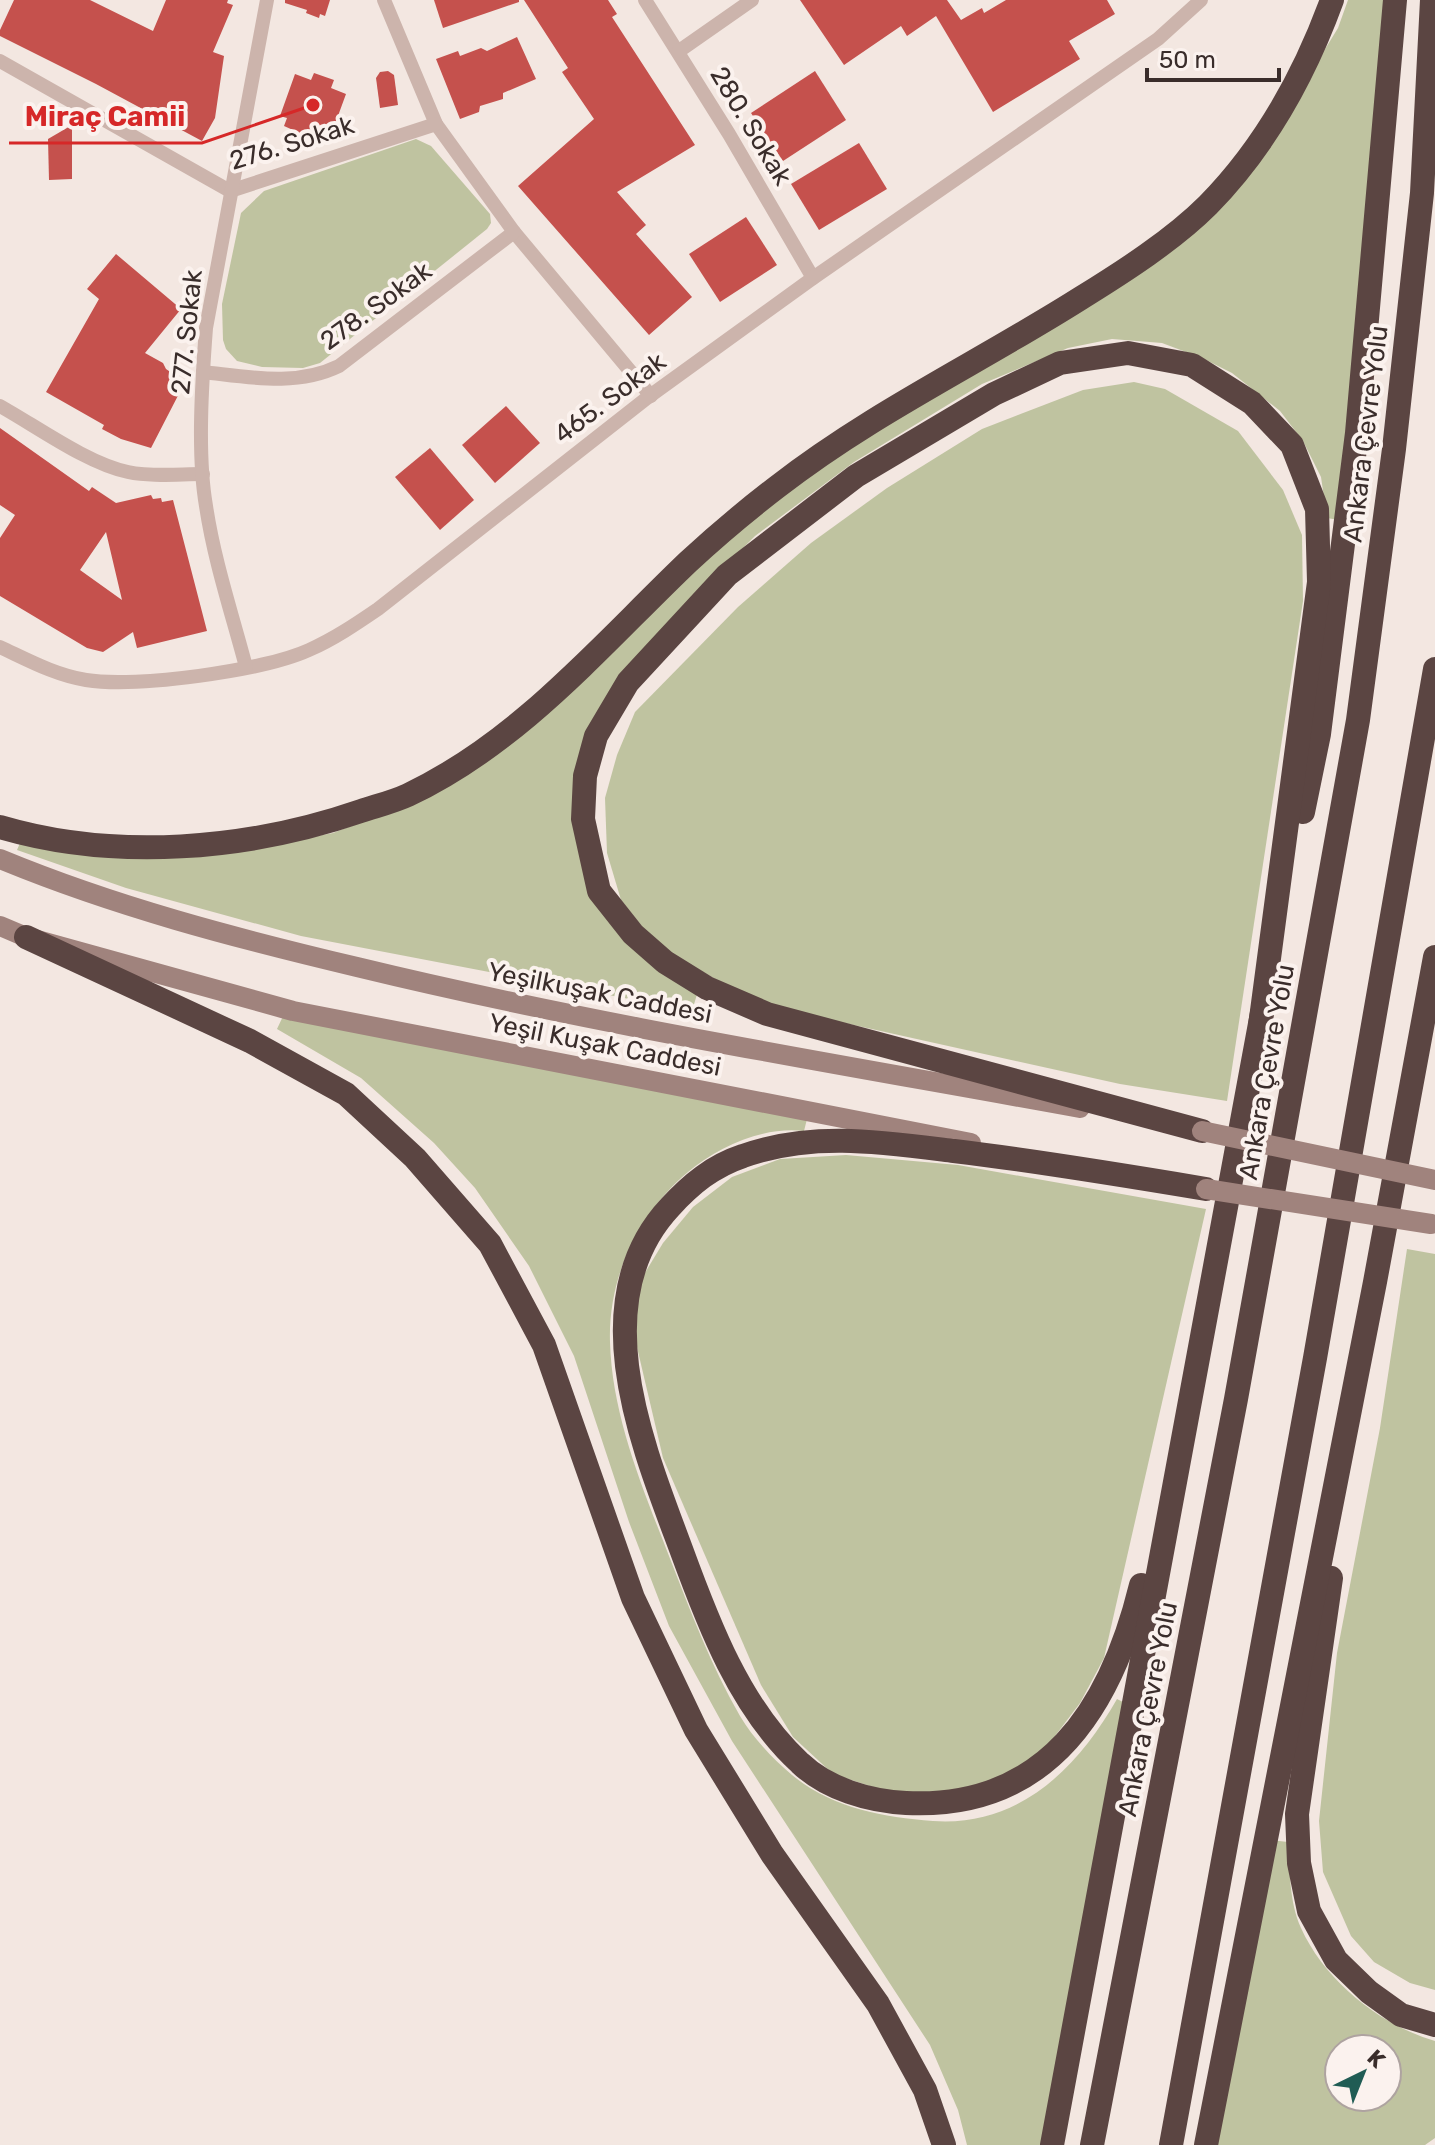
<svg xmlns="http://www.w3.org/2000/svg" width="1435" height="2145" viewBox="0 0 1435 2145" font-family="Rubik,sans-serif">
	<rect width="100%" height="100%" fill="#f3e7e1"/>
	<g fill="#bfc3a0" fill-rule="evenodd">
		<polygon points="1348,0 1387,0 1344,521 1327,518 1321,477 1303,441 1280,411 1232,373 1202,358 1162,343 1112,339 1068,348 982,384 854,462 755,536 682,609 587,733 593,895 698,991 692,1011 301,936 126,888 17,850 23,836 243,850 333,833 431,795 797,477 1117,286 1300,90 1338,28"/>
		<polygon points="416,139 431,146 490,214 491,223 487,229 320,363 303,368 262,367 237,361 226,349 223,340 222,304 241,213 264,191"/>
		<polygon points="1134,382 1165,389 1238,431 1283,490 1302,535 1303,601 1227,1101 1120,1084 759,1004 656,945 621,900 607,853 605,798 617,755 635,712 738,607 811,543 887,488 982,429 1083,390"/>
		<path d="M285,1012L808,1115L804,1131C763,1126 718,1147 688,1172C638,1214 608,1277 610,1342C612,1416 643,1489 669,1556C690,1610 711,1666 740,1716C753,1738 773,1759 792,1775C832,1808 882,1817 933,1821C1019,1827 1077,1769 1117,1699L1129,1705L1041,2145H967L958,2110L930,2045L732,1741L669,1626L629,1522L574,1356L529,1266L475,1188L434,1143L361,1078L277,1029Z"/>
		<polygon points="846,1155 958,1165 1206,1209 1104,1658 1080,1703 1049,1744 1020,1767 982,1787 928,1794 882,1790 833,1774 793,1737 761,1685 663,1458 632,1326 643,1276 663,1243 693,1207 732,1177 780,1159"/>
		<polygon points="1407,1249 1435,1254 1435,1990 1410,1983 1374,1962 1351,1936 1323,1872 1319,1821 1337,1653 1380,1428"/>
		<path d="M1269,1840L1288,1842C1290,1870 1289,1902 1301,1928C1325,1981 1380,2025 1435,2041V2138L1425,2145H1210ZM1339,2049H1387V2097H1339Z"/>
	</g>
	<g fill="#c5514d" fill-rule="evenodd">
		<polygon points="14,0 90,0 153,31 166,0 228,0 227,3 233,5 213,52 224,56 215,118 202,141 96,84 0,36 0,30"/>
		<polygon points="285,0 330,0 325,16 320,14 319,18 306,13 307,10 285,3"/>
		<polygon points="434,0 519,0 519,2 443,28"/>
		<polygon points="524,0 608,0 617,14 612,17 695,145 617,192 646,225 636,234 692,297 649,335 518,186 594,119 562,72 568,68"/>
		<polygon points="800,0 947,0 961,20 982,8 984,13 1006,0 1107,0 1115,14 1069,41 1080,59 993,112 936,16 907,36 901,26 844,65"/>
		<polygon points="517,37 536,79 503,93 503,99 480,106 479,112 460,119 436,59 458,51 460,56 481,48 487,51"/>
		<polygon points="388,71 394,75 398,105 380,108 376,78 380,72"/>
		<polygon points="815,71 846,120 783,161 751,113"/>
		<polygon points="314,73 334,80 331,88 346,94 331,135 323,132 320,140 312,137 309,145 290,138 293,130 284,126 287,118 280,116 295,74 311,80"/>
		<polygon points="72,125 72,179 49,180 48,139"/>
		<polygon points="859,143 887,189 819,230 791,184"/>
		<polygon points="746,217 777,265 720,302 689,254"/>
		<polygon points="116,254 181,309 145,353 163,363 166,369 185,382 151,448 121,439 102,429 104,425 46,392 99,299 87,289"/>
		<polygon points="506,406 540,443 495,483 462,445"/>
		<path d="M0,428L89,491L92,487L116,503L151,495L153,499L161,498L162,502L173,500L207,631L137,648L133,632L103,652L87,648L0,596V538L15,515L0,505ZM106,532L122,600L80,570Z"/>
		<polygon points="430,448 474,500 440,530 395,477"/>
	</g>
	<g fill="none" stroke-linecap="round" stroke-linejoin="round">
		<g stroke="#ccb4ac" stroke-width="14">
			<polyline points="384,0 436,124 514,232 651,396"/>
			<polyline points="645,0 729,134 813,278"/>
			<polyline points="679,51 752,0"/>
			<polyline points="0,61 230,191 436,124"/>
			<path d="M203,372C249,377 296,387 339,366L514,232"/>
			<path d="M0,406C36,426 88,464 128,472C151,477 179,474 203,474"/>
			<path d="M0,647C28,660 55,675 86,680C136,688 263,671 309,650C334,639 356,624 378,609L647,398L813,278L1158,39L1201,0"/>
			<path d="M246,667C232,614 214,560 206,506C197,454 202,381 206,328L267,0"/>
		</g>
		<g stroke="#a0837d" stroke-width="20">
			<path d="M0,859C116,907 235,938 357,967C596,1025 839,1064 1080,1108"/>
			<polyline points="0,926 26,937 293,1011 971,1143"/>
		</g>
		<g stroke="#5b4542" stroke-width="24">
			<polyline points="1303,812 1319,734 1357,433 1395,0"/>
			<path d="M0,827C115,861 248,850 361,811C376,806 393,802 408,795C520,742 600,646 688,562C716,536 747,510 777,487C872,413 980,362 1081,298C1123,272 1173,240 1208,205C1264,148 1305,74 1332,0"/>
			<polyline points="26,937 250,1041 346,1094 415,1158 490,1244 544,1345 633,1598 696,1730 772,1854 878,2004 925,2090 944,2145"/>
			<polyline points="1202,1131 767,1014 707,988 665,962 633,934 599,891 583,819 585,776 596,736 628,682 727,575 856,476 994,394 1060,363 1128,353 1192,365 1252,403 1292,445 1317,509 1319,582 1260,1026"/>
			<polyline points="1331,1578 1297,1814 1299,1863 1309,1911 1336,1960 1369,1992 1401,2015 1435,2025"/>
			<path d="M1141,1585C1111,1708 1047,1810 906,1803C869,1801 827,1789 800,1763C740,1708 708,1623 681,1549C643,1447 582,1301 670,1207C691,1184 713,1166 743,1156C812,1131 883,1142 954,1151C1038,1161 1122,1175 1206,1189"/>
			<polyline points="1052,2145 1262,1013"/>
			<polyline points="1092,2145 1236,1399 1358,720 1394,449 1422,193 1432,0"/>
			<polyline points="1171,2145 1315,1358 1435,669"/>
			<polyline points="1206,2145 1375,1282 1435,957"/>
		</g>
		<g stroke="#a0837d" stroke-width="20">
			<polyline points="1202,1131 1435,1180"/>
			<polyline points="1206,1189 1431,1224"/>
		</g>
	</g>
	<g text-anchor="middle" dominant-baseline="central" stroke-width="8" stroke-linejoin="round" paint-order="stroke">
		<g font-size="26" fill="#3a2d2b" stroke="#fbf2ee">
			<text transform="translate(751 126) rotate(59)">280. Sokak</text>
			<text transform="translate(292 143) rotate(-17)">276. Sokak</text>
			<text transform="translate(376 306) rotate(-36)">278. Sokak</text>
			<text transform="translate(187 332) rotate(-84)">277. Sokak</text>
			<text transform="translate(610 398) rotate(-37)">465. Sokak</text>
			<text transform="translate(1366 434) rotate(-83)">Ankara Çevre Yolu</text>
			<text transform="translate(600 993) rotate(11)">Yeşilkuşak Caddesi</text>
			<text transform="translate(605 1045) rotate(11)">Yeşil Kuşak Caddesi</text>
			<text transform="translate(1267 1072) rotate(-80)">Ankara Çevre Yolu</text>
			<text transform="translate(1148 1709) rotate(-79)">Ankara Çevre Yolu</text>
		</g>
	</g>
	<path fill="none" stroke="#d62828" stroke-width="3" d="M313 105L202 143H9"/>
	<circle fill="#d62828" stroke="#fbf2ee" stroke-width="3" cx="313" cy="105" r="8"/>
	<g font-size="28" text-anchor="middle" font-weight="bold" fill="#d62828" stroke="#fbf2ee" stroke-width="8" stroke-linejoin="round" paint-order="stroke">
		<text x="105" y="126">Miraç Camii</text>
	</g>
	<g transform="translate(1363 2073) rotate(43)"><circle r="38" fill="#fbf2ee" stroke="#aea3a0" stroke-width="2"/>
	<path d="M0-6L14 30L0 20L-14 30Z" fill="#205c54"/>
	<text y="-12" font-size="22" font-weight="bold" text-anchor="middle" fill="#3a2d2b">K</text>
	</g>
	<path d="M1147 68v12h132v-12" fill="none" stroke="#3a2d2b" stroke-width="4"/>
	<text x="1159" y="68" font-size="24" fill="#3a2d2b" stroke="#fbf2ee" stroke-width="6" paint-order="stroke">50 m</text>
</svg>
